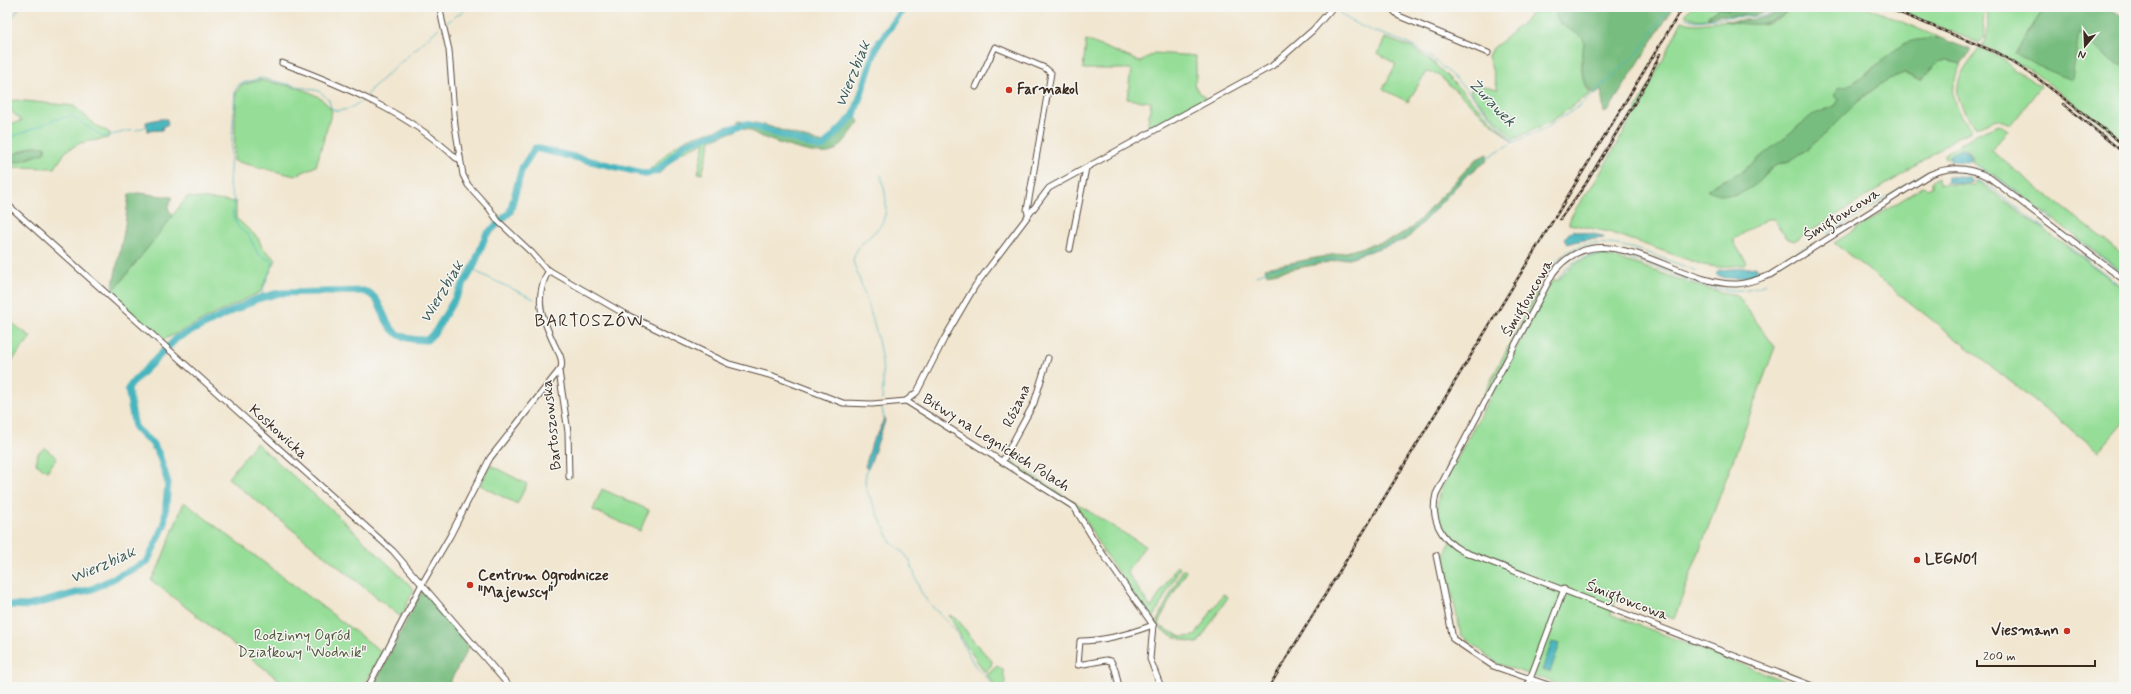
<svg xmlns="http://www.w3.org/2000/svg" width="2131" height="694" viewBox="0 0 2131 694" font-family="Mynerve,sans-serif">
	<rect width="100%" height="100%" fill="#f6f6f2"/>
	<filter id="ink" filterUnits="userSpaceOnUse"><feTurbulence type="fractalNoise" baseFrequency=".025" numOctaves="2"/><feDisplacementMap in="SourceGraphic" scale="8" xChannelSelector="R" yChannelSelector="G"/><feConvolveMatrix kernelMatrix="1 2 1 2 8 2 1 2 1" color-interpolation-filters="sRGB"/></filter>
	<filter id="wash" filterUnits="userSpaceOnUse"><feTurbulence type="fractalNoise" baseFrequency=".012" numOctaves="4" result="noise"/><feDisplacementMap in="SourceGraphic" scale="16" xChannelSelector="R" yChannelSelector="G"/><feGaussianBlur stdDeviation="0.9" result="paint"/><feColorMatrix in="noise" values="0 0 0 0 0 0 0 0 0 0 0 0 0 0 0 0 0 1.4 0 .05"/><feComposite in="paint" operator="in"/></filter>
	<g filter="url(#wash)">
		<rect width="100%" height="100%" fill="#f1e6d0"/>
		<g fill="#96de98" stroke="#68845b">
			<path d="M1536,7H1556L1555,12L1564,26L1575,31L1584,40C1583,56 1577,82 1591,93L1552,121L1514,139L1470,92L1474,84L1498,89L1488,56L1491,50L1525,21Z"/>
			<path d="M1691,7H1734L1729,9L1720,8L1707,16L1710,18C1702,21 1693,20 1685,15Z"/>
			<path d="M1792,7H1867L1940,38L1905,43L1848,87L1835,106L1825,109L1743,171L1714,185L1760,181L1774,166L1789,161L1814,143L1849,109L1885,80L1904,73L1920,81C1938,67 1931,55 1961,64C1948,91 1953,104 1970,128V132L1957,137L1905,173L1794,241L1786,238L1774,219H1767L1734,239V243L1747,263L1745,265L1717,267L1703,265L1609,232L1569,224C1569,214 1590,190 1596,180C1627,128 1656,75 1682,21C1697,28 1711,20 1725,21C1741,21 1757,27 1772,22C1780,20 1786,13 1792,7Z"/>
			<polygon points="1891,7 1985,7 1983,24 1985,37 1979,43"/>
			<path d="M1988,7H2045L2015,53L2078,31L2106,57L2124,67V141L2033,72L1982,45C1991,34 1986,21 1988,7Z"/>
			<polygon points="1385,38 1413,48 1435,64 1512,141 1437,74 1426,72 1408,102 1383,89 1396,64 1378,54"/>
			<path d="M1086,40L1141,62L1154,53L1196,56C1195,64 1198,76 1194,84L1199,93L1206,98L1147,129L1151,102L1127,99L1131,69H1083Z"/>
			<path d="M1980,48L2004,59L2013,69L2041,86L2012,124L1996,119L1976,128C1949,94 1953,80 1980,48Z"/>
			<path d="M260,80C287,86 317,87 332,111L316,166L295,176L234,161L236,93L241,85Z"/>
			<polygon points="15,100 74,106 94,124 110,133 108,138 80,143 66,151 55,168 7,167 7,160 18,162 44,153 45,147 33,146 12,155 7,152 7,125 22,121 14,114 7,103"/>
			<polygon points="1999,125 2008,130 1991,151 2124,255 2124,273 1995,175 1972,163 1973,158 1967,149 1959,149 1948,158 1945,157 1945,154 1976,134"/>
			<polygon points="728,126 737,130 711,140 702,174 698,173 705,142 680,153 659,174 650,169 675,146 689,138"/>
			<polygon points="1938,178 1939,184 1975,185 1975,181 1979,182 2124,289 2124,422 2099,451 1834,243 1924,186 1927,189 1932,187 1932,181"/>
			<polygon points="187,197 236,202 236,218 258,238 262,247 276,260 260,292 163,340 111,294"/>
			<path d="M1601,255C1647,264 1690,288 1737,295L1775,347L1674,619L1617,598L1610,614L1795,685V687H1567L1498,664L1461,635L1444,558L1450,540C1437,524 1434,508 1441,489L1553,279L1558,281C1570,266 1582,257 1601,255Z"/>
			<polygon points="1537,291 1539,292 1507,357 1445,469"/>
			<polygon points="7,319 31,337 7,367"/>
			<polygon points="256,443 336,514 414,589 401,617 228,478"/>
			<polygon points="45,448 57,458 47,471 36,464 38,453"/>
			<path d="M1007,459C1053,488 1098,518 1145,546L1127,572L1151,608L1177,566L1180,567L1153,619H1151L1103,551L1079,509L1005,461Z"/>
			<polygon points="490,465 527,484 517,504 480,485"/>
			<polygon points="602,489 649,510 640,531 593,510"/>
			<polygon points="184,502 382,652 363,687 354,685 353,687 288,687 151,580 159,566"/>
			<path d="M1183,569L1186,571L1159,621V626L1182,637L1195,636L1223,594L1228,597L1198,643C1189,644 1159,632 1156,623Z"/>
			<polygon points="949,615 958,620 975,643 992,661 991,666 985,672 964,643"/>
			<polygon points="997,666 1003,670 1006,687 996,687 987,675"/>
		</g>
		<g fill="#78bd80" stroke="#5a744f">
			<path d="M1556,7H1672L1668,16L1608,111L1604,113L1601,90L1595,95C1577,82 1583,60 1584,40C1575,29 1550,25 1556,7Z"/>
			<polygon points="1734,7 1778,7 1753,16 1719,15 1710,18 1707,17 1720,8 1729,9"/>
			<path d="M1786,7H1792C1773,28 1751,26 1725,21C1746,20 1768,21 1786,7Z"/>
			<polygon points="2045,7 2107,7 2124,17 2124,67 2106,57 2079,32 2072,80 2038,66 2015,53"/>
			<path d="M1934,38H1940L1971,50L1961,64C1931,55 1938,67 1920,81L1904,73C1857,88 1832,138 1789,161C1785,163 1779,163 1775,166C1769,169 1765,176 1760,181C1743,195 1729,200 1708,190L1714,185L1743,171L1812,115L1835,106L1839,100L1834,96L1839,87C1861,86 1884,55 1904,44C1912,39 1925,40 1934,38Z"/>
			<path d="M856,116L859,122C852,131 842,147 832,152C820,158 773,142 760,136C753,133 752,130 744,129L737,121C767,121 795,138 825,143L843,130Z"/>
			<polygon points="33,146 46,147 44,153 18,162 7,160 7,152 13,155"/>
			<polygon points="1487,154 1487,161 1466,176 1407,239 1349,258 1267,274 1265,268 1346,252 1396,238 1411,228 1422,217 1475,160"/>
			<polygon points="139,193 172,197 168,208 173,216 111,294 124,232 129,194"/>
			<polygon points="423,589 469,647 447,687 373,687"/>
		</g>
		<g fill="#46b5be" stroke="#40706e">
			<polygon points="159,119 167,119 168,125 163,126 162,130 147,131 146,122"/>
			<polygon points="1959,149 1967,151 1971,157 1971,162 1950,161 1951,155"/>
			<polygon points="1947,176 1970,178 1973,182 1966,184 1946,182"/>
			<polygon points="1572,230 1603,236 1604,238 1583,240 1567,244 1564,239"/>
			<path d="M1757,267L1758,272C1749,279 1725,281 1716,274L1719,270Z"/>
			<polygon points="884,418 885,421 869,467 867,468 865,467 873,440 879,432"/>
			<polygon points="1552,642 1560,644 1550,672 1542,670"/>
		</g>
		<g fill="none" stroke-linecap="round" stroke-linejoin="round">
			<g stroke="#46b5be" stroke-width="1">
				<path d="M1336,9C1357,32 1394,34 1420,50C1453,71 1487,113 1514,142L1548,127L1582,104L1639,52L1669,8L1672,10"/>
				<path d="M1686,18C1697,24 1707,19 1719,18C1742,14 1761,23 1782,7"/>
				<polyline points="7,20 11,19 20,7"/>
				<polyline points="446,23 469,7"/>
				<polyline points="367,96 371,89 439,28"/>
				<polyline points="136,130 145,127"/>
				<polyline points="7,139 57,119 72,116 103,137 132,130"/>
				<polyline points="1976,165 1992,174 2053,221"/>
				<path d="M881,175C884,188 888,201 885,215C881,235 856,239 853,261C868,305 888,353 882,400"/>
				<polyline points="1976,180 1989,186 2045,229"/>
				<polyline points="1828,234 1925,173 1946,165"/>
				<polyline points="2075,238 2124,274"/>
				<polyline points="2068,246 2124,288"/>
				<polyline points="472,270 534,299"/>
				<polyline points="1763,270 1770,269 1809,245"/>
				<polyline points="1256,276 1273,268 1344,257 1400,241 1424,220 1475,165 1513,142"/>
				<path d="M1545,277C1578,215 1649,255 1697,271"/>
				<path d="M1558,279C1596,220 1676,286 1727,290C1740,291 1753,289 1766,284"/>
				<polyline points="260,298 273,262 258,254 249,236 238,227 233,215 234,200 229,186 235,91 239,84 261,78 319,91 329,100 331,108 337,111 349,109 363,100"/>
				<polyline points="882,408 884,418"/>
				<polyline points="867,468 865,481 866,489 891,542 905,554 910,561 920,590 927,601 954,629 975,666 983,674"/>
				<polyline points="984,675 994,687"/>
			</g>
			<path stroke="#46b5be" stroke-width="7" d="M7,605L28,606L92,589L147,562L164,526L168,483L159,454L152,443L135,428L128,389L133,382L177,338L257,299L279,293L363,291C393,299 372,342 427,340L435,332L473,268L486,235L510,212L522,168L535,148L647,174L658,170L685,144L741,125L747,124L819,147L824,146L854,115L875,51L880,41L905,7"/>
		</g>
	</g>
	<g filter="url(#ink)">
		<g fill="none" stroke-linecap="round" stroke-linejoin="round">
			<g stroke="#564639" stroke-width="7">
				<g id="minor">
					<polyline points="440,7 442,20 449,50 455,126 463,175 468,185 489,208 498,221 532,253 545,268 623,313 729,364 773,376 843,403 872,404 906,401 917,392 944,339 975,286 1049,188 1272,66 1313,30 1333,7"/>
					<polyline points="1390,7 1399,16 1488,53"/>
					<path d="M282,63C342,85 410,114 456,158L460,159"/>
					<polyline points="976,87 995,47 1045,68 1051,73 1027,210 1028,214"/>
					<polyline points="7,204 393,551 510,687"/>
					<polyline points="1070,249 1086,168"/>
					<polyline points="559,371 568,432 569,477"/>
					<polyline points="906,401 1074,507 1100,550 1153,625"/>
					<polyline points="1002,462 1034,403 1048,358"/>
					<polyline points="1436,555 1453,639 1493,666 1554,687"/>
					<polyline points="1153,625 1150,659 1161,687"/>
					<path d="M368,687L422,584L450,536L490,458L561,368C563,361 560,354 556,348C543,320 532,300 549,270"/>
					<path d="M1119,687L1115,669L1111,661L1106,660L1078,665L1080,641C1105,641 1129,634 1153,625"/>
					<polyline points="1527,687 1564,589"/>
					<path d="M1815,687L1462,551C1440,539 1430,518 1436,494L1553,273C1602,209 1676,286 1737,284C1749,283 1759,279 1770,275L1929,175C1949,166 1970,167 1990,178L2124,280"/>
				</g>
			</g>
			<use href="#minor" stroke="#fff" stroke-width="5"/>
			<g stroke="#3b2a1e" stroke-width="2.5">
				<g id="rail">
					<polyline points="1886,7 2000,54 2036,77 2124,145"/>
					<polyline points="2063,104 2124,153"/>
					<polyline points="1560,219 1585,185 1647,82 1660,54"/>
					<polyline points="1269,687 1683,7"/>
				</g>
			</g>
			<use href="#rail" stroke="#f6f6f2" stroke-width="1" stroke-dasharray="3" stroke-linecap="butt"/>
		</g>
	</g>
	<g fill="#c8321e" stroke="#f6f6f2" stroke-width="1.5">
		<circle cx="1009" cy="90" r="4"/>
		<circle cx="1917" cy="560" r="4"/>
		<circle cx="470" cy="585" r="4"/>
		<circle cx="2067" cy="631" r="4"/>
	</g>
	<g text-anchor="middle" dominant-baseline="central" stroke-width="3" stroke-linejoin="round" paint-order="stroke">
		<g font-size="15" font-weight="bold" fill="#3b2a1e" stroke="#f6f6f2" text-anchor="start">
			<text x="1017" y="90">Farmakol</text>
			<text x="1925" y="560">LEGN01</text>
			<text x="478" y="576">Centrum Ogrodnicze<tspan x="478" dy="17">"Majewscy"</tspan></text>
			<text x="2059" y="631" text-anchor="end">Viesmann</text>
		</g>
		<g font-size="15" fill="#3b2a1e" stroke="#f6f6f2">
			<text transform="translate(1842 215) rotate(-32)">Śmigłowcowa</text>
			<text transform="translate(1528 298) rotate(-60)">Śmigłowcowa</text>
			<text transform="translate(1017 406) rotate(-65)">Różana</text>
			<text transform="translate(552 425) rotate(-96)">Bartoszowska</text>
			<text transform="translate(278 432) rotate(42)">Koskowicka</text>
			<text transform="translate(996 443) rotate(32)">Bitwy na Legnickich Polach</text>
			<text transform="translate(1627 601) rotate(21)">Śmigłowcowa</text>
		</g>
		<g font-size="15" fill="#52573c" stroke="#f6f6f2">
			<text x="302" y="636">Rodzinny Ogród<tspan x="302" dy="17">Działkowy "Wodnik"</tspan></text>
		</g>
		<g font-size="16" font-style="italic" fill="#3f5b56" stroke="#f6f6f2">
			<text transform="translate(853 74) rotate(-68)">Wierzbiak</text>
			<text transform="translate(1492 103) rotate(46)">Żurawek</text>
			<text transform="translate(442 292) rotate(-59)">Wierzbiak</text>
			<text transform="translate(103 565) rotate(-24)">Wierzbiak</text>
		</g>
		<g font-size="17" letter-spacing="1" fill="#3b2a1e" stroke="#f6f6f2">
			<text x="589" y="321">BARTOSZÓW</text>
		</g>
	</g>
	<rect width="2131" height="694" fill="none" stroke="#f6f6f2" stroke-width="24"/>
	<g transform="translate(2085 46) rotate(199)" stroke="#f6f6f2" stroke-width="3" paint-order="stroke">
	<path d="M0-3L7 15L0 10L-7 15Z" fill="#3b2a1e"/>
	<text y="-6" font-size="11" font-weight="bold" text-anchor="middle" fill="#3b2a1e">N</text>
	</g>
	<path d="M1977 660v6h118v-6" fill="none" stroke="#3b2a1e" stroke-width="2"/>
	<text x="1983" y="660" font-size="12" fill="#3b2a1e" stroke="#f6f6f2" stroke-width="3" paint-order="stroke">200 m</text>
</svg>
